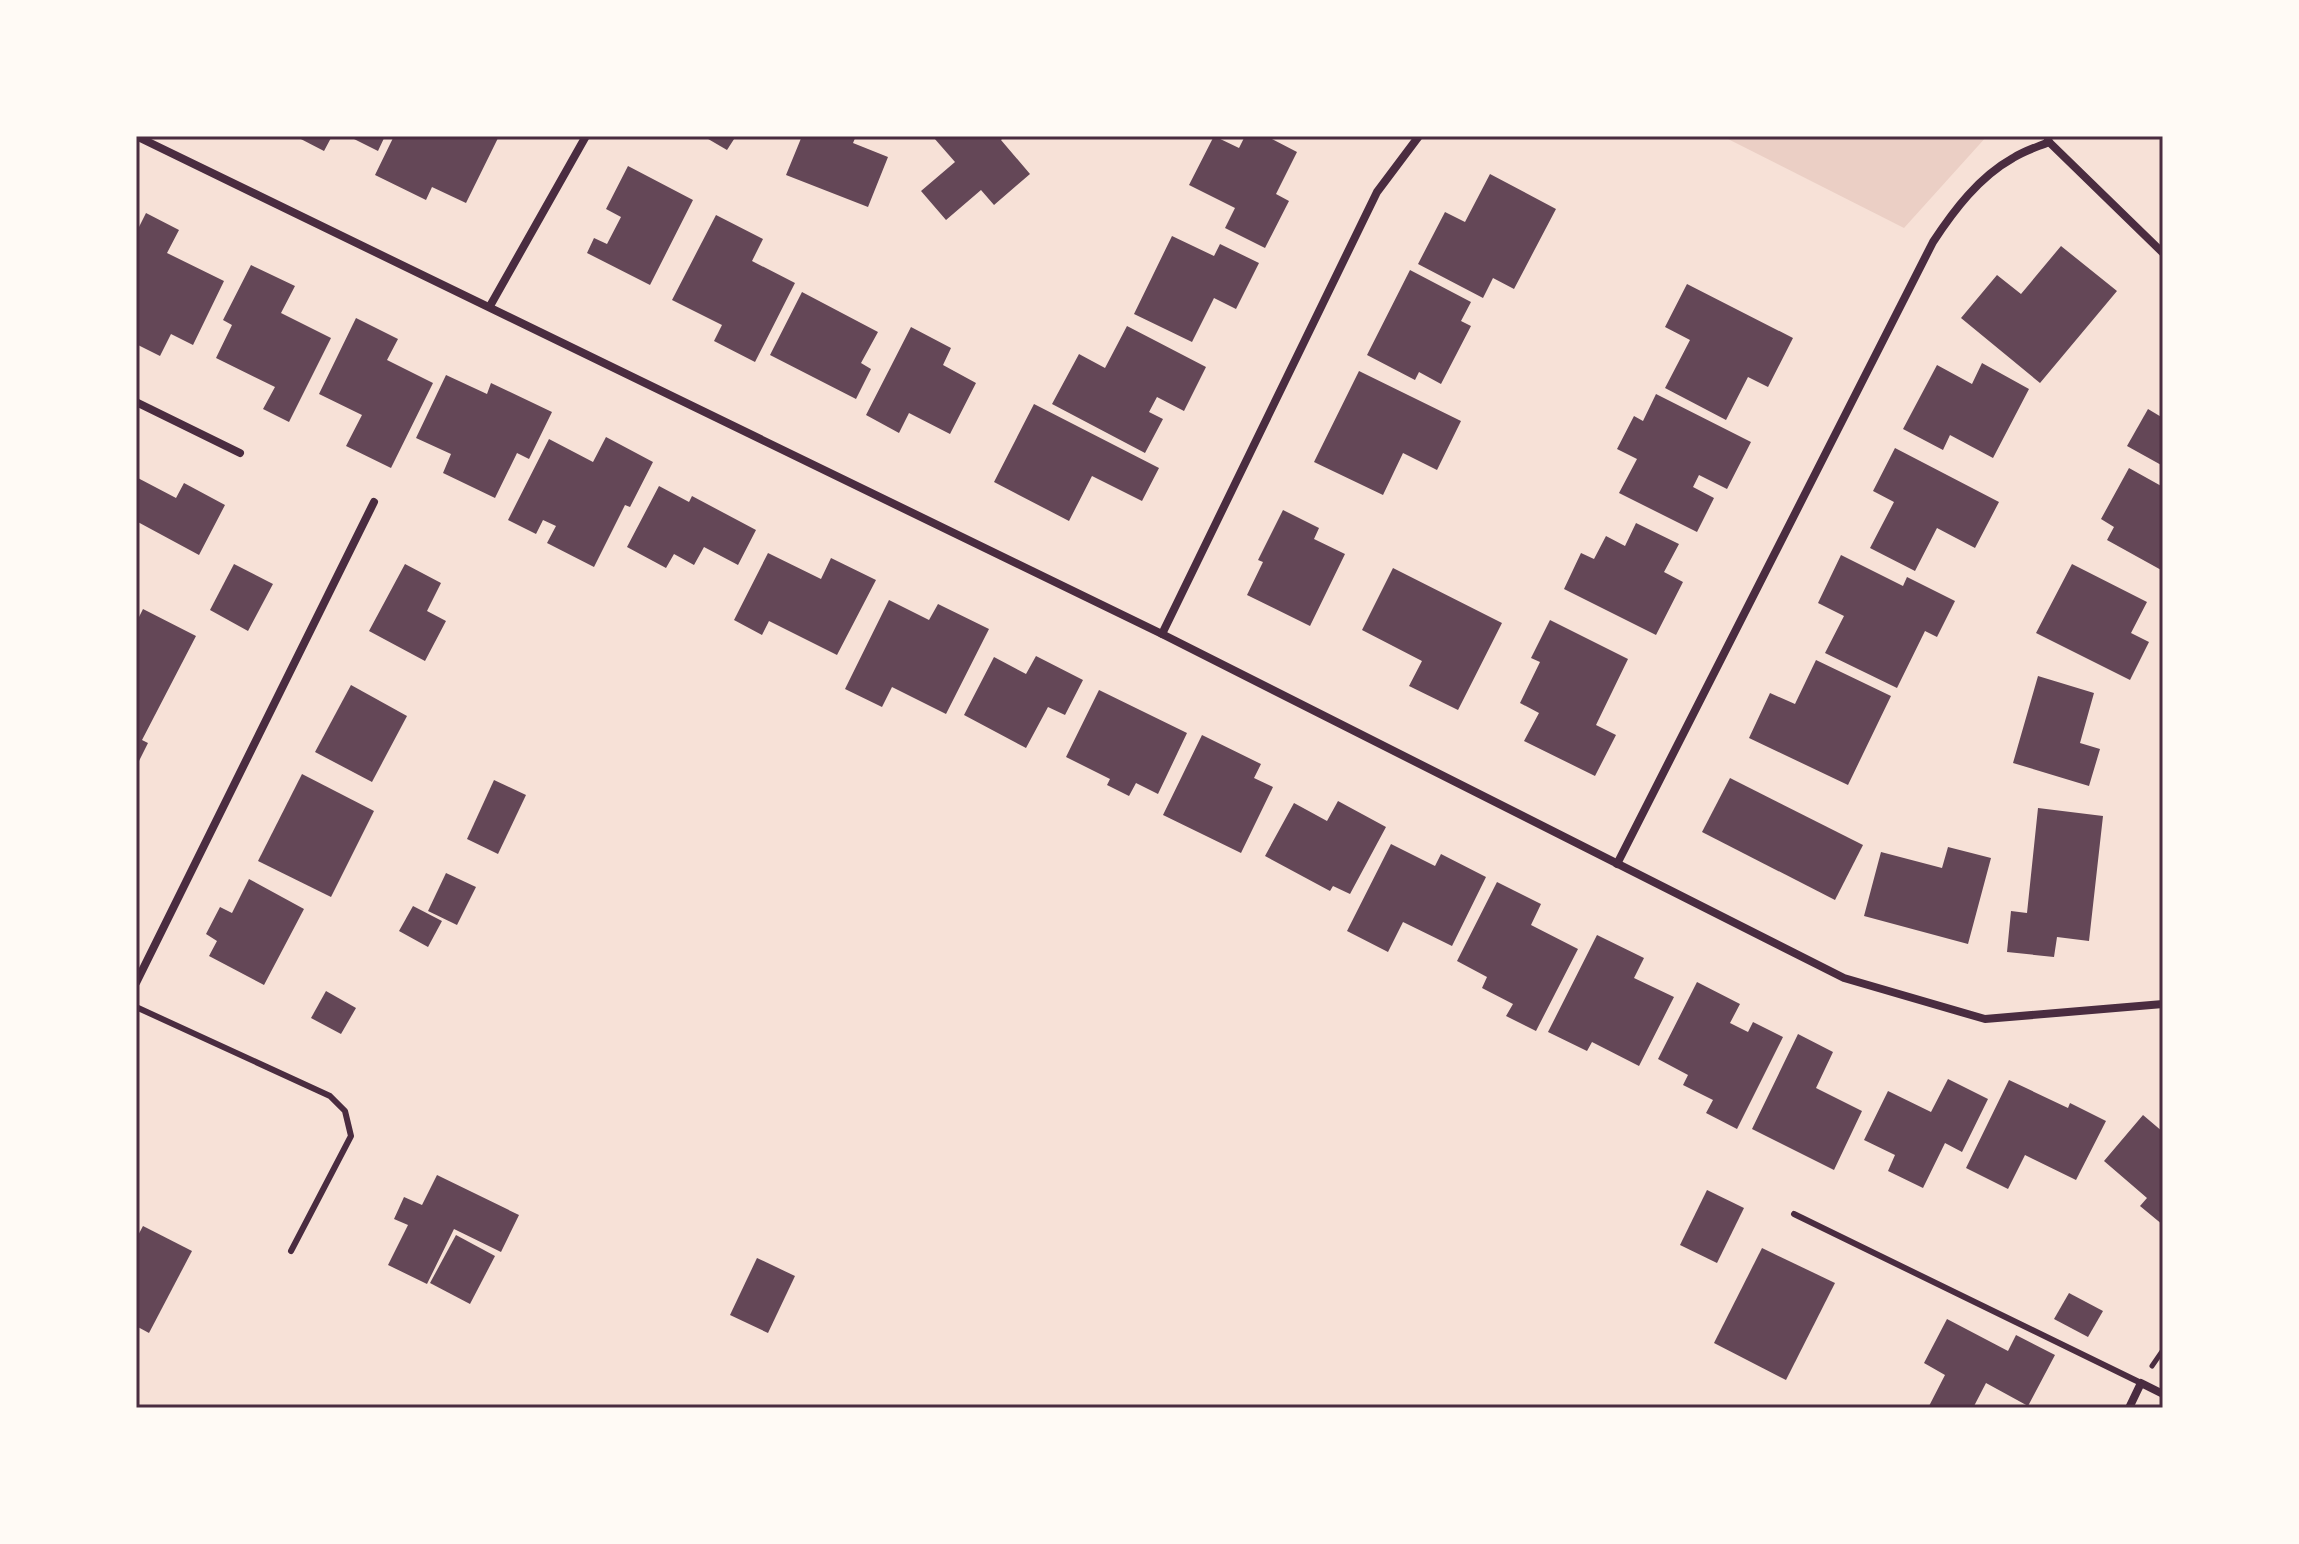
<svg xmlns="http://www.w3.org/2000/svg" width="2299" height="1544" viewBox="0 0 2299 1544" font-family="'PT Sans Narrow',sans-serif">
	<rect width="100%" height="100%" fill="#f7e1d7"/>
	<polygon fill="#ebcfc5" points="1722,136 1987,136 1904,228"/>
	<g fill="#644757">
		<polygon points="295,136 332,136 324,151"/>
		<polygon points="348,136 385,136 378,151"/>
		<polygon points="394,136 499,136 466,203 432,187 426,200 375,175"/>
		<polygon points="703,136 736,136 727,150"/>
		<polygon points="802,136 856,136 853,143 888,157 868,207 786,175"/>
		<polygon points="936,136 1005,136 1001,140 1030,174 994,205 981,190 946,220 921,191 955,162 934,138"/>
		<polygon points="1214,136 1239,148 1245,136 1266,136 1297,152 1276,194 1289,201 1265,248 1225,228 1235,208 1189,185"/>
		<polygon points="628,166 693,200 650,285 587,253 594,238 607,244 621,217 606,209"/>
		<polygon points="1490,174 1556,209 1514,289 1493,278 1483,298 1418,264 1445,212 1465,222"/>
		<polygon points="146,213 179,230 167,253 224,281 193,345 171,334 160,356 136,344 136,233"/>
		<polygon points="716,215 763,239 752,261 795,283 755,362 714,341 722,325 672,300"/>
		<polygon points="1172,236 1214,256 1220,244 1259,263 1236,309 1214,298 1192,342 1134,314"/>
		<polygon points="2061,246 2117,291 2040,383 1961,318 1997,275 2021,294"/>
		<polygon points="251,265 295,286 281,313 331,338 289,422 263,409 275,387 216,358 232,325 223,320"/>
		<polygon points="1410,270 1471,302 1461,321 1471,326 1441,384 1419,372 1415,380 1367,355"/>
		<polygon points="1687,284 1793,338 1768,387 1748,377 1726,420 1665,388 1690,340 1665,327"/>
		<polygon points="802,292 878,332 861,363 871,369 856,399 770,355"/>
		<polygon points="356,318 398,339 387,360 433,383 391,468 346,446 362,415 319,394"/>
		<polygon points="1127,326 1206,367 1184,411 1157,397 1149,412 1163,419 1145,453 1052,404 1079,354 1105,368"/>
		<polygon points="911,327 951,348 943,365 976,383 950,434 909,413 899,433 866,415"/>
		<polygon points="1982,363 2029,389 1993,458 1950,435 1943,450 1903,429 1937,365 1972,384"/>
		<polygon points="1359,371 1461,421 1437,470 1403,453 1383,495 1314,462"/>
		<polygon points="446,375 487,394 491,383 552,412 529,459 517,453 495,498 443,473 451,454 416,438"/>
		<polygon points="1656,394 1751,442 1727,489 1699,475 1693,487 1714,498 1697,532 1619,493 1637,459 1617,449 1634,416 1643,421"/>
		<polygon points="1034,404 1159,468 1142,501 1092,476 1069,521 994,482"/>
		<polygon points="2148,409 2163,418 2163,466 2127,446"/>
		<polygon points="606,437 653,462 630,507 625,505 594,567 547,543 556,526 543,520 536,534 508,520 549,439 593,462"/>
		<polygon points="1895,448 1999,502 1975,548 1937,528 1915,571 1870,548 1894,502 1873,491"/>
		<polygon points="2129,468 2163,487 2163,571 2107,540 2114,527 2101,519"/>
		<polygon points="136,477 176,498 184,483 225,505 199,555 136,521"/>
		<polygon points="659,486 689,502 692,496 756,530 738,565 704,547 694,565 674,554 666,568 627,547"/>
		<polygon points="1283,510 1319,528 1314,539 1345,554 1310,626 1247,595 1263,562 1258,560"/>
		<polygon points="1636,523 1679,544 1664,572 1683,582 1656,635 1564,589 1581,553 1594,559 1606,536 1625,546"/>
		<polygon points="768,553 821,579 831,558 876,580 837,655 769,621 762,635 734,620"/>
		<polygon points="1841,555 1903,586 1907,577 1955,601 1937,637 1925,631 1897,688 1825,653 1844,616 1818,603"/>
		<polygon points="234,564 273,584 248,631 210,610"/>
		<polygon points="405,564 441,583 427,611 446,621 425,661 369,631"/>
		<polygon points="2072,564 2147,602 2131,633 2149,642 2130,680 2036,633"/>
		<polygon points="1393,568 1502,623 1458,710 1409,686 1422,661 1362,630"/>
		<polygon points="889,600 929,620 938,604 989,629 946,714 892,687 882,707 845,689"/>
		<polygon points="143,609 196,636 142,740 148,743 136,767 136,623"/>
		<polygon points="1550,620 1628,659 1596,725 1616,735 1595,776 1524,741 1539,713 1520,703 1540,662 1531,658"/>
		<polygon points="1036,656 1083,680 1065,715 1048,707 1026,748 964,715 994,657 1026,674"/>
		<polygon points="1816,660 1891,696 1848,785 1749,738 1770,693 1795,704"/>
		<polygon points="2038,676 2094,693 2080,743 2100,749 2089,786 2013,763"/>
		<polygon points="351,685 407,716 372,782 315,752"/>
		<polygon points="1099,690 1187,733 1158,794 1136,783 1129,796 1107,785 1110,779 1066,757"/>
		<polygon points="1202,735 1261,764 1254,778 1273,787 1241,853 1163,815"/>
		<polygon points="302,774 374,811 331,897 258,861"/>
		<polygon points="1730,778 1863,845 1835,900 1702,832"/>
		<polygon points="494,780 526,795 498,854 467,839"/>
		<polygon points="1338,801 1386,827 1350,894 1333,886 1330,891 1265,856 1294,803 1327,821"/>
		<polygon points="2038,808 2103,816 2089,941 2057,937 2054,957 2007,952 2011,911 2027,913"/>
		<polygon points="1391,844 1435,866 1441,854 1486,877 1452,946 1403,922 1388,952 1347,931"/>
		<polygon points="1948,847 1991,858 1968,944 1864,916 1881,852 1942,868"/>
		<polygon points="446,873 476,887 457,925 428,911"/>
		<polygon points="249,879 304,909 264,985 209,956 217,941 206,934 220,907 232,913"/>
		<polygon points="1497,882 1541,904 1531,925 1578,949 1536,1031 1506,1016 1513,1004 1482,988 1487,977 1457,961"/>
		<polygon points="413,906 442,921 428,947 399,931"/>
		<polygon points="1597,935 1644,958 1634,978 1674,997 1639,1066 1592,1042 1587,1051 1548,1032"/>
		<polygon points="1697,982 1740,1004 1730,1023 1748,1032 1753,1022 1783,1037 1737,1129 1706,1113 1713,1100 1683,1085 1688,1075 1658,1059"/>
		<polygon points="326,991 356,1008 341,1034 311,1018"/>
		<polygon points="1798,1034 1833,1052 1816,1088 1862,1111 1834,1170 1752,1129"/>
		<polygon points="1948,1079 1988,1099 1962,1152 1945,1143 1923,1188 1888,1171 1895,1155 1864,1140 1888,1091 1931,1112"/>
		<polygon points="2009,1080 2068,1108 2070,1103 2106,1121 2076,1180 2025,1155 2008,1189 1966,1168"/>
		<polygon points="2143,1115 2163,1132 2163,1225 2140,1206 2147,1198 2104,1161"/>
		<polygon points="437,1175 519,1215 501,1252 454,1229 427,1284 388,1265 408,1225 394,1219 404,1197 422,1205"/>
		<polygon points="1707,1190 1744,1208 1717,1263 1680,1245"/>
		<polygon points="143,1226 192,1251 149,1333 136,1326 136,1239"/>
		<polygon points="456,1235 495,1256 470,1304 430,1283"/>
		<polygon points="1762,1248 1835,1283 1786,1380 1714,1343"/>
		<polygon points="757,1258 795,1276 768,1333 730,1315"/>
		<polygon points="2069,1293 2103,1311 2088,1337 2054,1319"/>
		<polygon points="1947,1319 2008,1351 2016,1335 2055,1355 2028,1406 1986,1383 1973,1408 1928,1408 1945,1375 1924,1363"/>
	</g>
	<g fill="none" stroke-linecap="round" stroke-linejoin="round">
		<polyline stroke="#4a2c40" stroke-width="5" points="2152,1366 2163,1350"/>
		<g stroke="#4a2c40" stroke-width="6">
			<polyline points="136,1007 330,1096 345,1111 351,1136 291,1251"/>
			<polyline points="1794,1214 2141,1383"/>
		</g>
		<g stroke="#4a2c40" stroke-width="8">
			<polyline points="136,136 1162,634 1844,978 1985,1019 2163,1004"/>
			<polyline points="2047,136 2049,142 2163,253"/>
			<polyline points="490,306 586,136"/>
			<polyline points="136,402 240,453"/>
			<polyline points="1162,634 1377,192 1419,136"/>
			<path d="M1617,864L1933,242C1954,210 1979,177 2013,158C2024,151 2037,147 2049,142"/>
			<polyline points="136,983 374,502"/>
			<polyline points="2129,1408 2141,1383 2163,1394"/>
		</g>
	</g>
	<rect width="2299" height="1544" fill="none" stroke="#fffaf5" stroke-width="276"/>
	<rect x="138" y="138" width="2023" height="1268" fill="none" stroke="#4a2c40" stroke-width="3"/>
</svg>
